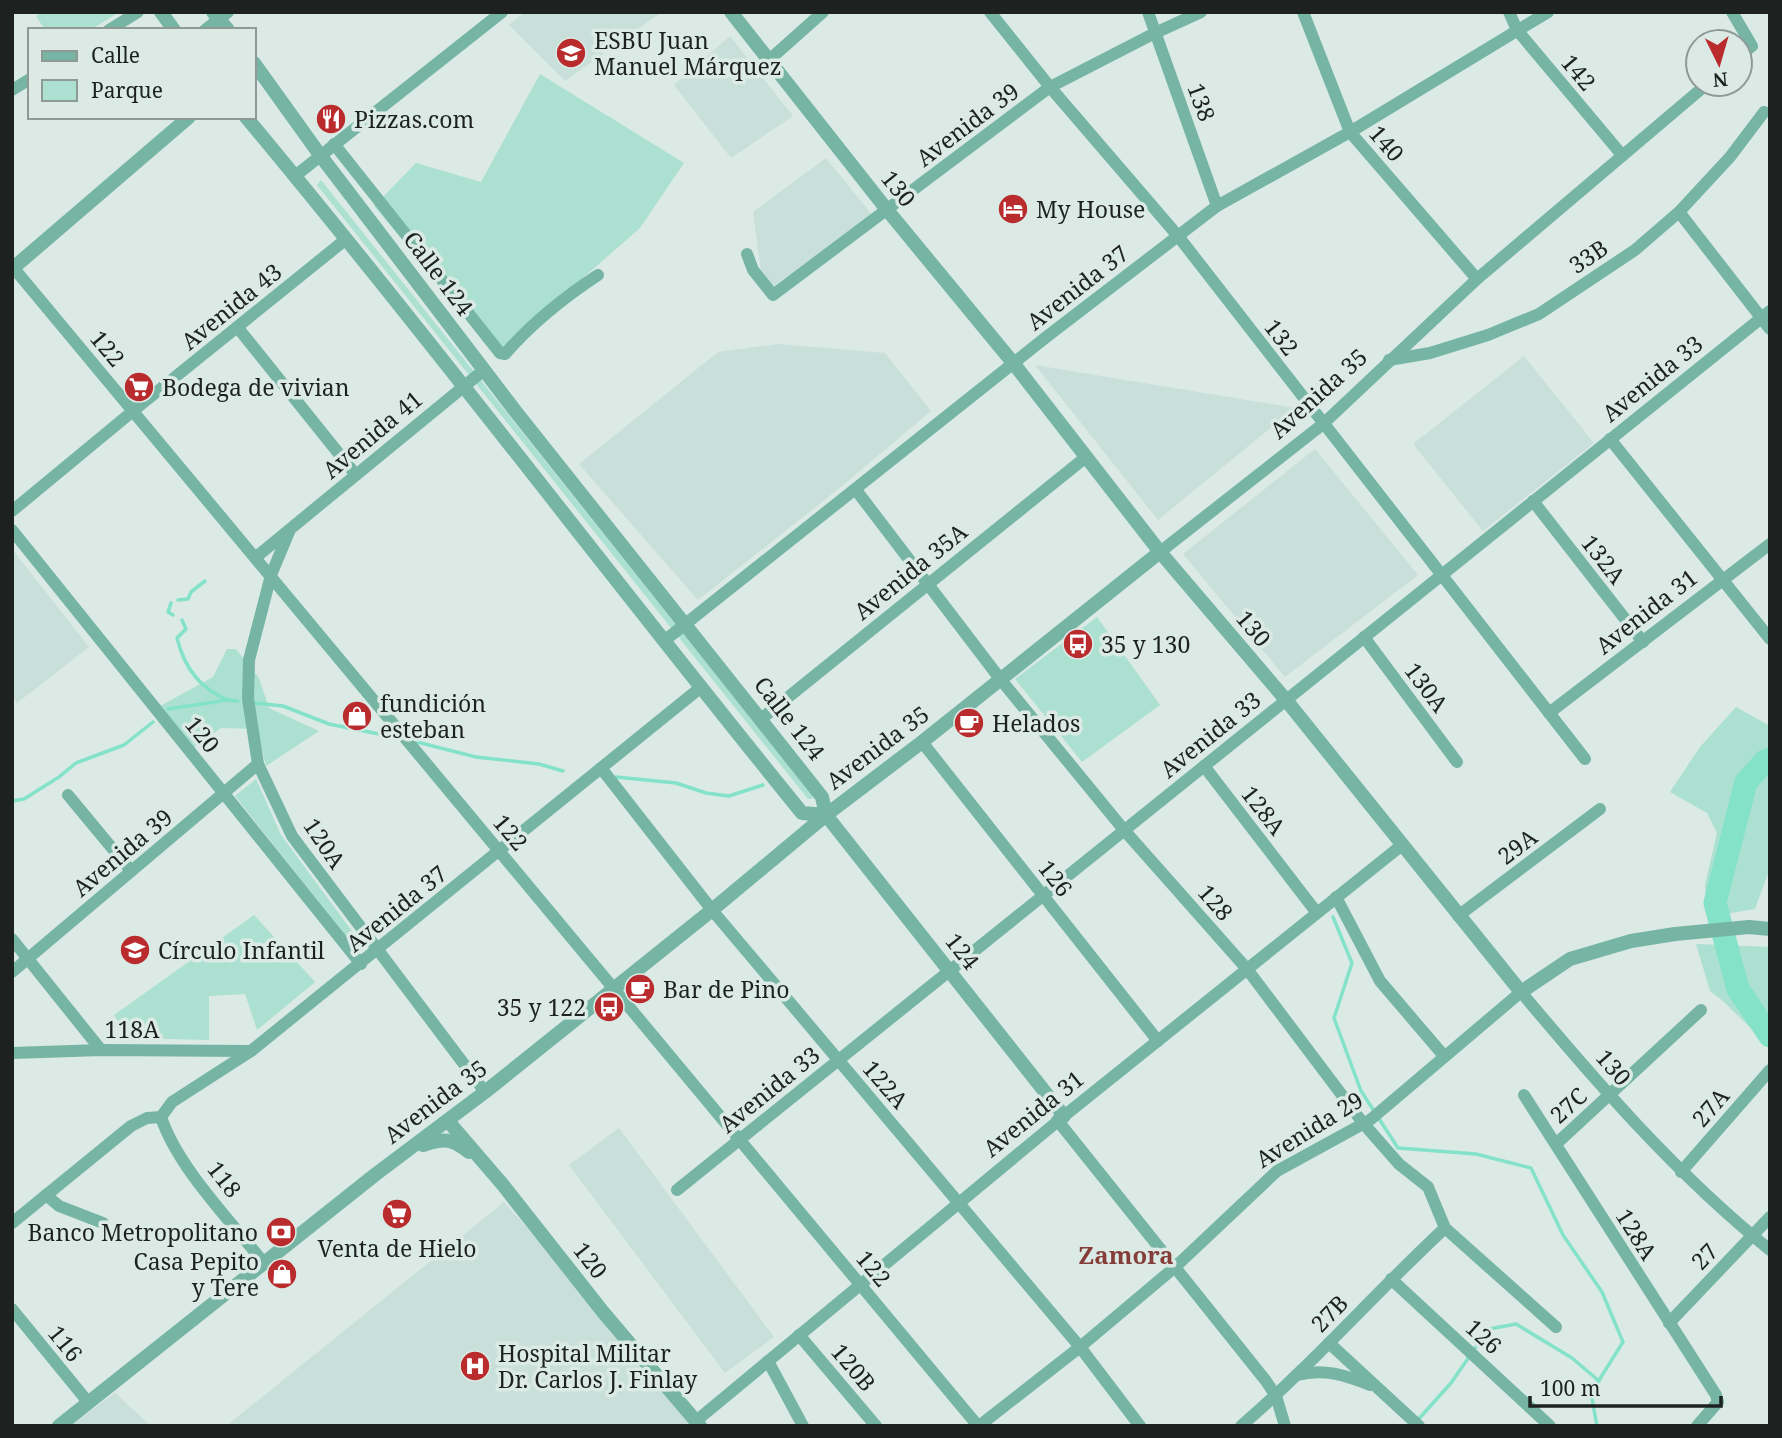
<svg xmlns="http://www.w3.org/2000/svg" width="1782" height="1438" viewBox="0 0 1782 1438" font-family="'Noto Serif',serif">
	<rect width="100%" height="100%" fill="#dbeae5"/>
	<g fill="#c8e0d9">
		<polygon points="525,12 662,12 565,81 509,25"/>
		<polygon points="730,36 793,116 731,158 674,85"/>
		<polygon points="826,158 872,215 764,293 753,212"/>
		<polygon points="778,344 885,353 931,411 836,491 698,600 579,464 718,352"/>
		<polygon points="1524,356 1594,443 1483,531 1413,444"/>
		<polygon points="1035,365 1295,408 1158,520"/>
		<polygon points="1315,449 1418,575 1285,677 1183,554"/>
		<polygon points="12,549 89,647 17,703 12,697"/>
		<polygon points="619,1128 774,1337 725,1373 569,1165"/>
		<polygon points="504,1202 603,1312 700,1426 226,1426"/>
		<polygon points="115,1393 151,1426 70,1426"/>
	</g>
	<g fill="#ace0d1">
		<polygon points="41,12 119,12 90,30 45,30 36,16"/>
		<polygon points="540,74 684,163 640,228 497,353 374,206 416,163 481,182"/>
		<polygon points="321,180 813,796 812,799 808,799 317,185"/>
		<polygon points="1097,617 1160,705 1082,762 1015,679"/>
		<polygon points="227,649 236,649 259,678 269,708 319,731 266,766 257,729 221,728 193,748 160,706 213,677"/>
		<polygon points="1736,707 1770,726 1770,868 1755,909 1707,917 1705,885 1717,833 1707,813 1670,792 1700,747"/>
		<polygon points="256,779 281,835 363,946 357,950 235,796"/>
		<polygon points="254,915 315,982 257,1030 245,994 209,996 209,1040 129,1038 114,1015"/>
		<polygon points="1696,944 1770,947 1770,1047 1723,1001 1710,991"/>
	</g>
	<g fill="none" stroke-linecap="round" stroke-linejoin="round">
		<g stroke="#84e2c9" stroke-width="3.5">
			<polyline points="178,600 188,599 191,592 205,581"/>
			<polyline points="171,603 168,612 173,615"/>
			<path d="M182,620L186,629L177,638C184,667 200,689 228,700"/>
			<polyline points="255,703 283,706 329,724 399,738"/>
			<polyline points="168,709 228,700 238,701"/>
			<polyline points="413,741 476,757 539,764 563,771"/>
			<polyline points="616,777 676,783 706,793 729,796 763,785"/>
			<polyline points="12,801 24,799 59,777 76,763 124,745 153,722"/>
			<polyline points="1333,917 1352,963 1334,1018 1361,1091 1398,1148 1476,1154 1531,1168 1563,1235 1602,1292 1623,1342 1591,1393 1597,1426"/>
			<polyline points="1473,1351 1489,1329 1516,1324 1572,1358 1599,1381"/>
			<polyline points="1416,1422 1451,1383 1469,1357"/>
		</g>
		<polyline stroke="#84e2c9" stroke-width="23" points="1770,759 1765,761 1746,782 1715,903 1738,989 1770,1036"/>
		<g stroke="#76b5a4" stroke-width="12">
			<polyline points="990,12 1050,87 1178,236 1585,759"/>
			<polyline points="1148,12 1217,206"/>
			<polyline points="1303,12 1350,132 1477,279"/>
			<polyline points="1509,12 1517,30 1622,155"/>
			<polyline points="1732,12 1752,46 1740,56"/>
			<polyline points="109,30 138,12"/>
			<polyline points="205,30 228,12"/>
			<polyline points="768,61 823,12"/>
			<polyline points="12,90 30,79"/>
			<path d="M334,144L500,353L505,354C532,323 563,298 598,275"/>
			<polyline points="295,176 502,12"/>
			<polyline points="1679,212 1770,329"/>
			<polyline points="747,254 753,270 773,295 1050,87 1155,33 1201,12"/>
			<polyline points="12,266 978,1426"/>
			<polyline points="238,328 356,475"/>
			<polyline points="1389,360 1430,353 1488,335 1539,314 1635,250 1679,212 1730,157 1764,112"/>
			<polyline points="1610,439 1770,639"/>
			<polyline points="856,490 1001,680 1124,830 1247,969 1363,1123 1399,1164 1428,1187 1445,1228 1556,1327"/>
			<polyline points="1533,501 1643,642"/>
			<polyline points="12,511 133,411 345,240"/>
			<polyline points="12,530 361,964"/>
			<polyline points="289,532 271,575 249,660 248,699 258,764 292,836 485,1092"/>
			<polyline points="1160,552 1323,424 1477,279 1707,84"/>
			<polyline points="256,557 484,370"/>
			<polyline points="1364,637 1457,762"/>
			<polyline points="664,641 1045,338 1217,206 1350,132 1548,12"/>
			<polyline points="1549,713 1770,544"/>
			<polyline points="761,719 1086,457"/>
			<polyline points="922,742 1158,1041"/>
			<polyline points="1204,766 1317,913"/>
			<polyline points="601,768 712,910 1080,1347 1140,1426"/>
			<polyline points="68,795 131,871"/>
			<polyline points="1336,897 1380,981 1444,1056"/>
			<polyline points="1458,916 1600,809"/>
			<polyline points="12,939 101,1050"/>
			<polyline points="12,972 258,764"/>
			<polyline points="12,1053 101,1050 251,1051"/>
			<polyline points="1524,1095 1716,1395 1718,1402 1697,1426"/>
			<polyline points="1064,1116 1402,845"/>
			<path d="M161,1117C178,1168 230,1220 263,1262"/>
			<polyline points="1556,1144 1701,1010"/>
			<polyline points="1681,1172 1770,1070"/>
			<polyline points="677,1190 1770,311"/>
			<polyline points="46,1195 59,1206 103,1223"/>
			<polyline points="12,1223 131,1126 147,1118 161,1117 172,1102 251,1051 700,688"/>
			<polyline points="1391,1279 1550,1426"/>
			<polyline points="12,1309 88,1402"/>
			<polyline points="1669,1323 1770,1217"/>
			<polyline points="799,1335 876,1426"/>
			<polyline points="1329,1343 1419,1426"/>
			<polyline points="768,1361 803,1426"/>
			<path d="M1297,1375C1324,1368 1345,1375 1370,1385"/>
			<polyline points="696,1421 1058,1121 1266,1381 1276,1396 1285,1426"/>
			<path d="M979,1426L1080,1347L1174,1268L1277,1171L1370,1120L1521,992C1598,1084 1676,1174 1770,1250"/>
			<path d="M1241,1426C1313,1364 1376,1292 1445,1228"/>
		</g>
		<g stroke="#76b5a4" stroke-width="14">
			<polyline points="161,12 174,30"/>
			<polyline points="213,12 228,30"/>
			<polyline points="731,12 888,211 1014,364 1160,552 1286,700 1521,992 1570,959 1631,941 1675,934 1749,927 1770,929"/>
			<polyline points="254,63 320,155 516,412 822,797 826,815 1064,1116 1058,1121"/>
			<path d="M246,117C436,345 615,583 802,813L826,815"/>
			<polyline points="12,269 189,117"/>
			<polyline points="448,1121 503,1185 603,1312 700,1426"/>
			<path d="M423,1145C444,1138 451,1138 469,1152"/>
			<polyline points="59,1426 376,1174 485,1092 712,910 826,815 922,742 1160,552"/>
		</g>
	</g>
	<defs>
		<g id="school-disc" transform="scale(1.575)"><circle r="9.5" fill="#ba2b2d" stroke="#dbeae5"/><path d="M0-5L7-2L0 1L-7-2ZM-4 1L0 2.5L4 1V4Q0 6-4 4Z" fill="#fff"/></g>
		<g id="restaurant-disc" transform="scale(1.575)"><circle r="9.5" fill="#ba2b2d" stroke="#dbeae5"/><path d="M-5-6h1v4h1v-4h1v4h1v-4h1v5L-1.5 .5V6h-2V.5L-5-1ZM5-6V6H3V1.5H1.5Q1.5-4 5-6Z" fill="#fff"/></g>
		<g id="hotel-disc" transform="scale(1.575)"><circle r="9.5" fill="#ba2b2d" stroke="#dbeae5"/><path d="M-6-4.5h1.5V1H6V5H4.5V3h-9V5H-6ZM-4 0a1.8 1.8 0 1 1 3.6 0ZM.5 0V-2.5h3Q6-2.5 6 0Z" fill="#fff"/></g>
		<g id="supermarket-disc" transform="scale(1.575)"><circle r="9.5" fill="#ba2b2d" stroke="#dbeae5"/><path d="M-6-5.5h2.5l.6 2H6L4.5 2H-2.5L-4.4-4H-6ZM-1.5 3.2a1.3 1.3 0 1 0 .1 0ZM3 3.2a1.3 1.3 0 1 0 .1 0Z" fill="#fff"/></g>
		<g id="bus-disc" transform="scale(1.575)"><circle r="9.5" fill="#ba2b2d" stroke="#dbeae5"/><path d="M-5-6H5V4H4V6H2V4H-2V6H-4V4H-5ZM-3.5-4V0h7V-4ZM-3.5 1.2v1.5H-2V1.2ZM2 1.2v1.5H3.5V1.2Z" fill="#fff"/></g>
		<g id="shop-disc" transform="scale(1.575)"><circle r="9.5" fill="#ba2b2d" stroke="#dbeae5"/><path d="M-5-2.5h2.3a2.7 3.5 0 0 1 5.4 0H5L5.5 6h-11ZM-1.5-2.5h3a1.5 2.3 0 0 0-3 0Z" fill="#fff"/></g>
		<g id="cafe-disc" transform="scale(1.575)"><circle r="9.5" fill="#ba2b2d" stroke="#dbeae5"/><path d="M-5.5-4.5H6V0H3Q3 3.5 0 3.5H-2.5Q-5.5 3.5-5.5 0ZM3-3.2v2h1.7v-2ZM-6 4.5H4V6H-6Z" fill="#fff"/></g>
		<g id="bank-disc" transform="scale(1.575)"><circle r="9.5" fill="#ba2b2d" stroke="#dbeae5"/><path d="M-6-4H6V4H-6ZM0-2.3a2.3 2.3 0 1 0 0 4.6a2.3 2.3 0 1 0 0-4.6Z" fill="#fff"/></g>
		<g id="hospital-disc" transform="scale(1.575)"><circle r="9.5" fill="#ba2b2d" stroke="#dbeae5"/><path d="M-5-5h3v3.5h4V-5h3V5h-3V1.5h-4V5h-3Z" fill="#fff"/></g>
	</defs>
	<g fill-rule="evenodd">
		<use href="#school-disc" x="571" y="53"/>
		<use href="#restaurant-disc" x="331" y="119"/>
		<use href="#hotel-disc" x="1013" y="209"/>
		<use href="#supermarket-disc" x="139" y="387"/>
		<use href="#bus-disc" x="1078" y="644"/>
		<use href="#shop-disc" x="357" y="716"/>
		<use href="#cafe-disc" x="969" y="723"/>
		<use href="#school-disc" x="135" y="950"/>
		<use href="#cafe-disc" x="640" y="989"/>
		<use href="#bus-disc" x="609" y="1007"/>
		<use href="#supermarket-disc" x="397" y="1214"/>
		<use href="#bank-disc" x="281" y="1232"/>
		<use href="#shop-disc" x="282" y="1274"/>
		<use href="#hospital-disc" x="475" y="1366"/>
	</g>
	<g text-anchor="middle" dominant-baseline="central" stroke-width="7" stroke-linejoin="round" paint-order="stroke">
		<g font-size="23" fill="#1d2221" stroke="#dbeae5" text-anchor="start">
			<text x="594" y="40">ESBU Juan<tspan x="594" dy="26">Manuel Márquez</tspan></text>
			<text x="354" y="119">Pizzas.com</text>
			<text x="1036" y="209">My House</text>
			<text x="162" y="387">Bodega de vivian</text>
			<text x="1101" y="644">35 y 130</text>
			<text x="380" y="703">fundición<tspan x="380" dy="26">esteban</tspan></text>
			<text x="992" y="723">Helados</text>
			<text x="158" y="950">Círculo Infantil</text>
			<text x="663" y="989">Bar de Pino</text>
			<text x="586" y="1007" text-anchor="end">35 y 122</text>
			<text x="258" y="1232" text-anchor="end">Banco Metropolitano</text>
			<text x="397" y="1248" text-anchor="middle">Venta de Hielo</text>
			<text x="259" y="1261" text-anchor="end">Casa Pepito<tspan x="259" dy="26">y Tere</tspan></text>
			<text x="498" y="1353">Hospital Militar<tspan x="498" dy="26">Dr. Carlos J. Finlay</tspan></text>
		</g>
		<g font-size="23" fill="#1d2221" stroke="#dbeae5">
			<text transform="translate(1579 72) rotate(50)">142</text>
			<text transform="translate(1202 102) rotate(70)">138</text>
			<text transform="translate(967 124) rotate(-37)">Avenida 39</text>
			<text transform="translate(1387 143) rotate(49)">140</text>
			<text transform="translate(899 188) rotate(51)">130</text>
			<text transform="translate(1588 256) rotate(-34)">33B</text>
			<text transform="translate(439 273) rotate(53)">Calle 124</text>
			<text transform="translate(1077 287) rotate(-38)">Avenida 37</text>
			<text transform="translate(231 306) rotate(-39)">Avenida 43</text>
			<text transform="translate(1282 337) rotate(52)">132</text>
			<text transform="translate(108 348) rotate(50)">122</text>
			<text transform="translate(1652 378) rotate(-39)">Avenida 33</text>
			<text transform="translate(1318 393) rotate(-42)">Avenida 35</text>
			<text transform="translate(372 434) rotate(-40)">Avenida 41</text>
			<text transform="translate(1604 559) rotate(52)">132A</text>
			<text transform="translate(910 571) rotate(-39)">Avenida 35A</text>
			<text transform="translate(1646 611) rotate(-38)">Avenida 31</text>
			<text transform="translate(1254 628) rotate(50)">130</text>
			<text transform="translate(1427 687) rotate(53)">130A</text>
			<text transform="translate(790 718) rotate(52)">Calle 124</text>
			<text transform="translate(203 734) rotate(51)">120</text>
			<text transform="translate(1210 734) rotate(-39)">Avenida 33</text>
			<text transform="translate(877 747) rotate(-37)">Avenida 35</text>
			<text transform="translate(1264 810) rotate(52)">128A</text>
			<text transform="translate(511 832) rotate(50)">122</text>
			<text transform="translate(325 843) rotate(56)">120A</text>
			<text transform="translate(1517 846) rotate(-37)">29A</text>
			<text transform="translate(122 852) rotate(-40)">Avenida 39</text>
			<text transform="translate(1056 878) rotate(52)">126</text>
			<text transform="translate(1216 902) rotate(49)">128</text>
			<text transform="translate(396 908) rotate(-39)">Avenida 37</text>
			<text transform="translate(963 951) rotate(52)">124</text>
			<text x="132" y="1029">118A</text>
			<text transform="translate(1614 1067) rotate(49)">130</text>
			<text transform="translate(886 1084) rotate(49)">122A</text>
			<text transform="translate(769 1089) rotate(-39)">Avenida 33</text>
			<text transform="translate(435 1101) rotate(-37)">Avenida 35</text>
			<text transform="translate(1568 1105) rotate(-42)">27C</text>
			<text transform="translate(1710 1107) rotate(-49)">27A</text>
			<text transform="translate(1033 1113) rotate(-39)">Avenida 31</text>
			<text transform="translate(1309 1129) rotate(-32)">Avenida 29</text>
			<text transform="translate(225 1179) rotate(52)">118</text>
			<text transform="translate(1637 1234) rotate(58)">128A</text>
			<text transform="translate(1704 1256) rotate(-46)">27</text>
			<text transform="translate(591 1260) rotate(52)">120</text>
			<text transform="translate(874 1268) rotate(50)">122</text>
			<text transform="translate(1329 1313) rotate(-46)">27B</text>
			<text transform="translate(1484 1336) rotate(42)">126</text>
			<text transform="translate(66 1343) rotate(51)">116</text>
			<text transform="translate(854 1367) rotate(50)">120B</text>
		</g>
		<g font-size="24" font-weight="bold" fill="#853d39" stroke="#dbeae5">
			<text x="1126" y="1254">Zamora</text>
		</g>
	</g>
	<rect width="1782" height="1438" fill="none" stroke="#1d2221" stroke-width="28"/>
	<rect x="28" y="28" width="228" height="91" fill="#dbeae5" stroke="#8f9a97" stroke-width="2"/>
	<rect x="42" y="51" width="35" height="10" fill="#76b5a4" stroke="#8f9a97" stroke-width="2"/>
	<text x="91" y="63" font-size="21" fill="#1d2221">Calle</text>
	<rect x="42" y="80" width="35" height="21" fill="#ace0d1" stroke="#8f9a97" stroke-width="2"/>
	<text x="91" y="98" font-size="21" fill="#1d2221">Parque</text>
	<g transform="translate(1719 63) rotate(175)"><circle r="33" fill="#dbeae5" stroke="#8f9a97" stroke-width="2"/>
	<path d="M0-5L12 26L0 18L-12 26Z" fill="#ba2b2d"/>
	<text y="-10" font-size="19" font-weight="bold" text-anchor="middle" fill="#1d2221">N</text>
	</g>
	<path d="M1530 1396v10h191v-10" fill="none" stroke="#1d2221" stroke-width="3.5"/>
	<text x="1540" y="1396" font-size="21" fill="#1d2221" stroke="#dbeae5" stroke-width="5" paint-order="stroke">100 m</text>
</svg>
